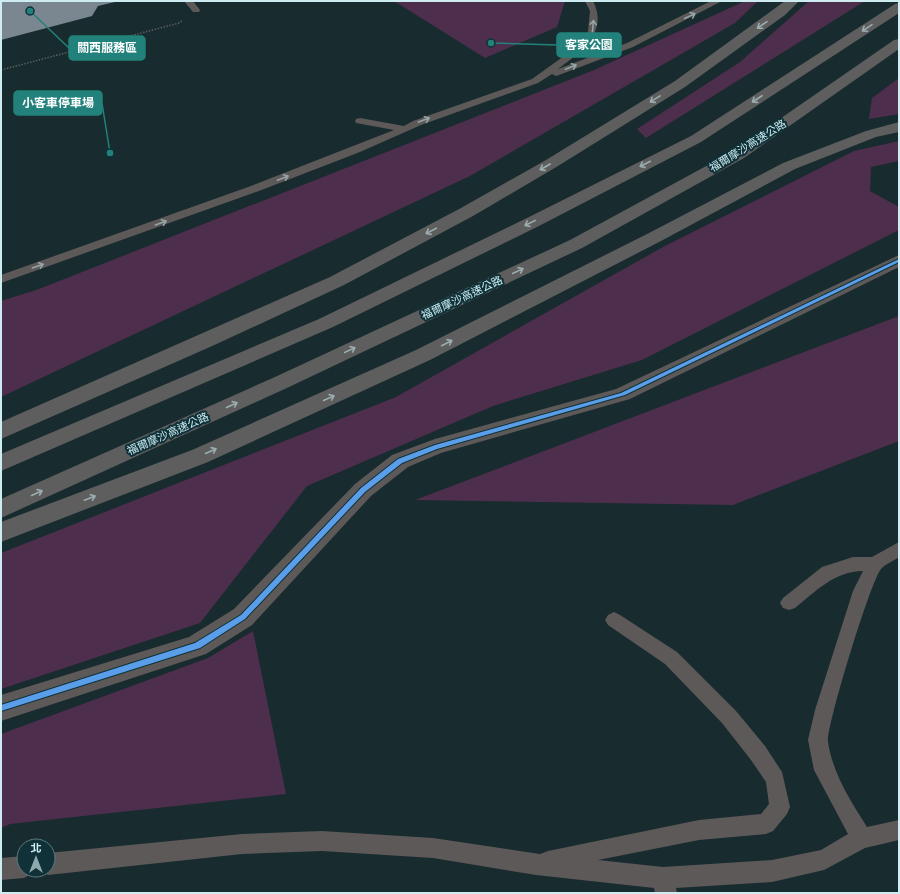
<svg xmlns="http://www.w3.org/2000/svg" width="900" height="894" viewBox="0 0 900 894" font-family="'Work Sans','Noto Sans TC',sans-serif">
	<rect width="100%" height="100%" fill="#182b2e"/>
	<g fill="#4e2e4d">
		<polygon points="394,1 565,1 557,27 485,58"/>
		<polygon points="745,1 758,1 735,23 470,176 1,397 1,301 39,289 594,70"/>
		<polygon points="809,1 865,1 646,138 637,129 740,62"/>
		<polygon points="899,78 899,114 869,119 872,98"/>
		<polygon points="899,141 899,161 871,167 870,191 899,207 899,230 642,360 493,406 307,486 200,623 1,689 1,553 396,397 663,247 854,151"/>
		<polygon points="899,316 899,441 733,505 415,500"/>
		<polygon points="253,631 286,794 10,824 1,828 1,734 208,658"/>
	</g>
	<polygon fill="#7a8690" points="1,1 115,1 115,2 98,6 92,16 1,40"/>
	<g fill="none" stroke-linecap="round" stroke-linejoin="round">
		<polyline stroke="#5a5f60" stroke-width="1.5" stroke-dasharray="1.5 1.5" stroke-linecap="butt" points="1,70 179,23 183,20"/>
		<g fill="#5d5958" fill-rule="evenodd">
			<polygon points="184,1 193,1 200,10 199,12 193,12"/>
			<path d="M585,1H593C609,32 581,52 558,69L627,43L711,1H722L633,47L559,75L556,76L552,74L538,83L421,125L360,152L259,191L1,283V275L251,186L394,130L356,123L355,121L356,119L360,118L404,126L413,121L532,79L571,51L588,32L590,11Z"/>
			<path d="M899,542V557C894,561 885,564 881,569C871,580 826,727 828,742C833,774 850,800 867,827L899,820V840L865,848L824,870L772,882L676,888L677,893H655L654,888L536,875L433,858L322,851L242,854L48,875L40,870H48V853L242,834L322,831L433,838L540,854L548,851L699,820L761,814L769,804L766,782L751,760L722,723L665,664L608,625L605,620L608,615L614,612L620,615L677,652L736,711L765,746L782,772L790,807L787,814L773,831L766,834L699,840L598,860L663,867L772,860L821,850L848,834L814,770L808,740L815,710L853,591L863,571C835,571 816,591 795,608L789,610L783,608L780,603L783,598L822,567L853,557H872Z"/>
			<polygon points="24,856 24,870 33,870 31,874 24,878 1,880 1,858"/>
		</g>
		<polygon fill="#5d5958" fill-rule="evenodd" points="899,255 899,267 630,399 441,453 408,467 371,496 252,625 206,654 1,721 1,695 189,637 234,609 355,484 392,455 435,439 616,389"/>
		<g fill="#5e5e5e" fill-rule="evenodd">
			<polygon points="785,1 799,1 785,15 685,87 558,166 473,216 344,285 210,347 1,439 1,422 330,277 461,208 546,160 675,81"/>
			<polygon points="899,3 899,13 701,142 537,227 333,327 1,471 1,454 319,319 525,219 691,136 895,4"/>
			<polygon points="899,39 899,49 744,158 582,248 289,387 1,518 1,499 275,377 570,240 732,152 894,40"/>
			<polygon points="899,122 899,132 876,137 795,169 661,241 430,360 208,462 1,542 1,522 192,450 416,350 649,233 783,163 866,131"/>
		</g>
		<g stroke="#0f3137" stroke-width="2">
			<polygon id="cycleway" points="899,259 899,262 625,395 437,449 402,463 365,492 245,619 200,648 1,711 1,705 195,643 241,615 361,488 398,459 435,445 621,393"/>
		</g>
		<use href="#cycleway" fill="#5a9eea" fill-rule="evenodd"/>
	</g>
	<defs><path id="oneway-shaft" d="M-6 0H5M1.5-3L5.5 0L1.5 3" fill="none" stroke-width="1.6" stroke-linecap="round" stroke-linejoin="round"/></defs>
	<g stroke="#95a3a6">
		<use href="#oneway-shaft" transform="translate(690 16) rotate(-25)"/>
		<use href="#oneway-shaft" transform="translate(593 26) rotate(-85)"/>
		<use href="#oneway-shaft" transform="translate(571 67) rotate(-21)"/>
		<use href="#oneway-shaft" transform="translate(424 120) rotate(-20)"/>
		<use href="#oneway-shaft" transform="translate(283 178) rotate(-21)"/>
		<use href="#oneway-shaft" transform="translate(161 223) rotate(-20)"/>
		<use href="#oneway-shaft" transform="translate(38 266) rotate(-19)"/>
	</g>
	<g stroke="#9badb0">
		<use href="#oneway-shaft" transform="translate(762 25) rotate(145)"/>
		<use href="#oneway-shaft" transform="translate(867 28) rotate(146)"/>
		<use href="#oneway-shaft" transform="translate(655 99) rotate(148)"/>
		<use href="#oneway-shaft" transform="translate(757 99) rotate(147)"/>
		<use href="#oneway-shaft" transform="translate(645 164) rotate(153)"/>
		<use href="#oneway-shaft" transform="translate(545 167) rotate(150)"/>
		<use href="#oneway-shaft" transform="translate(530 223) rotate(154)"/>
		<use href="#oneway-shaft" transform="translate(431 231) rotate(152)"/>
		<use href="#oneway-shaft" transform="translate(518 271) rotate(-25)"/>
		<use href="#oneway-shaft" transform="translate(447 343) rotate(-27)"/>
		<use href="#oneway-shaft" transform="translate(350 350) rotate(-25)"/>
		<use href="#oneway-shaft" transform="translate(329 398) rotate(-24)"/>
		<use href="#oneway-shaft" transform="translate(232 405) rotate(-24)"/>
		<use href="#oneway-shaft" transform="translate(211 451) rotate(-24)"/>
		<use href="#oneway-shaft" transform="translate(37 493) rotate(-24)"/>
		<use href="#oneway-shaft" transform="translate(90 498) rotate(-21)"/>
	</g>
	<g text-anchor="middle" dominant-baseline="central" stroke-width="4" stroke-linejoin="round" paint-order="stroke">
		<g font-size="11" fill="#cdedf3" stroke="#0f3137">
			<text transform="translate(748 146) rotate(-32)">福爾摩沙高速公路</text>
			<text transform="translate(462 298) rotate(-25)">福爾摩沙高速公路</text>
			<text transform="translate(168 434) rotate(-24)">福爾摩沙高速公路</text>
		</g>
	</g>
	<path fill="none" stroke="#22827b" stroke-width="1.5" d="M491 43L557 45M30 11L69 48M110 153L102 103"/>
	<g fill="#22827b" stroke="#0f3137" stroke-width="1.5">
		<circle cx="491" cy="43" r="4"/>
		<circle cx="30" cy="11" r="4"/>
		<circle cx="110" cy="153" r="4"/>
	</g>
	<g fill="#22827b" stroke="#22827b" stroke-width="1.5">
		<rect x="557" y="33" width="64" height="24" rx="4"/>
		<rect x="69" y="36" width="76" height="24" rx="4"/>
		<rect x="14" y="91" width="88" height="24" rx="4"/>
	</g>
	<g font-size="12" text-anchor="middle" font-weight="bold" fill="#fff">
		<text x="589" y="49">客家公園</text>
		<text x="107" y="52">關西服務區</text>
		<text x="58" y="107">小客車停車場</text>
	</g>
	<rect width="900" height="894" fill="none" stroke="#cdedf3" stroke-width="4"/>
	<g transform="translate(36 858)"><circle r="19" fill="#0f3137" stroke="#5b7c82"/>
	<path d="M0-3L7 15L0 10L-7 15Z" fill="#8ea9ae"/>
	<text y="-6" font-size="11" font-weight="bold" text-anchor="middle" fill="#cdedf3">北</text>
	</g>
</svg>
